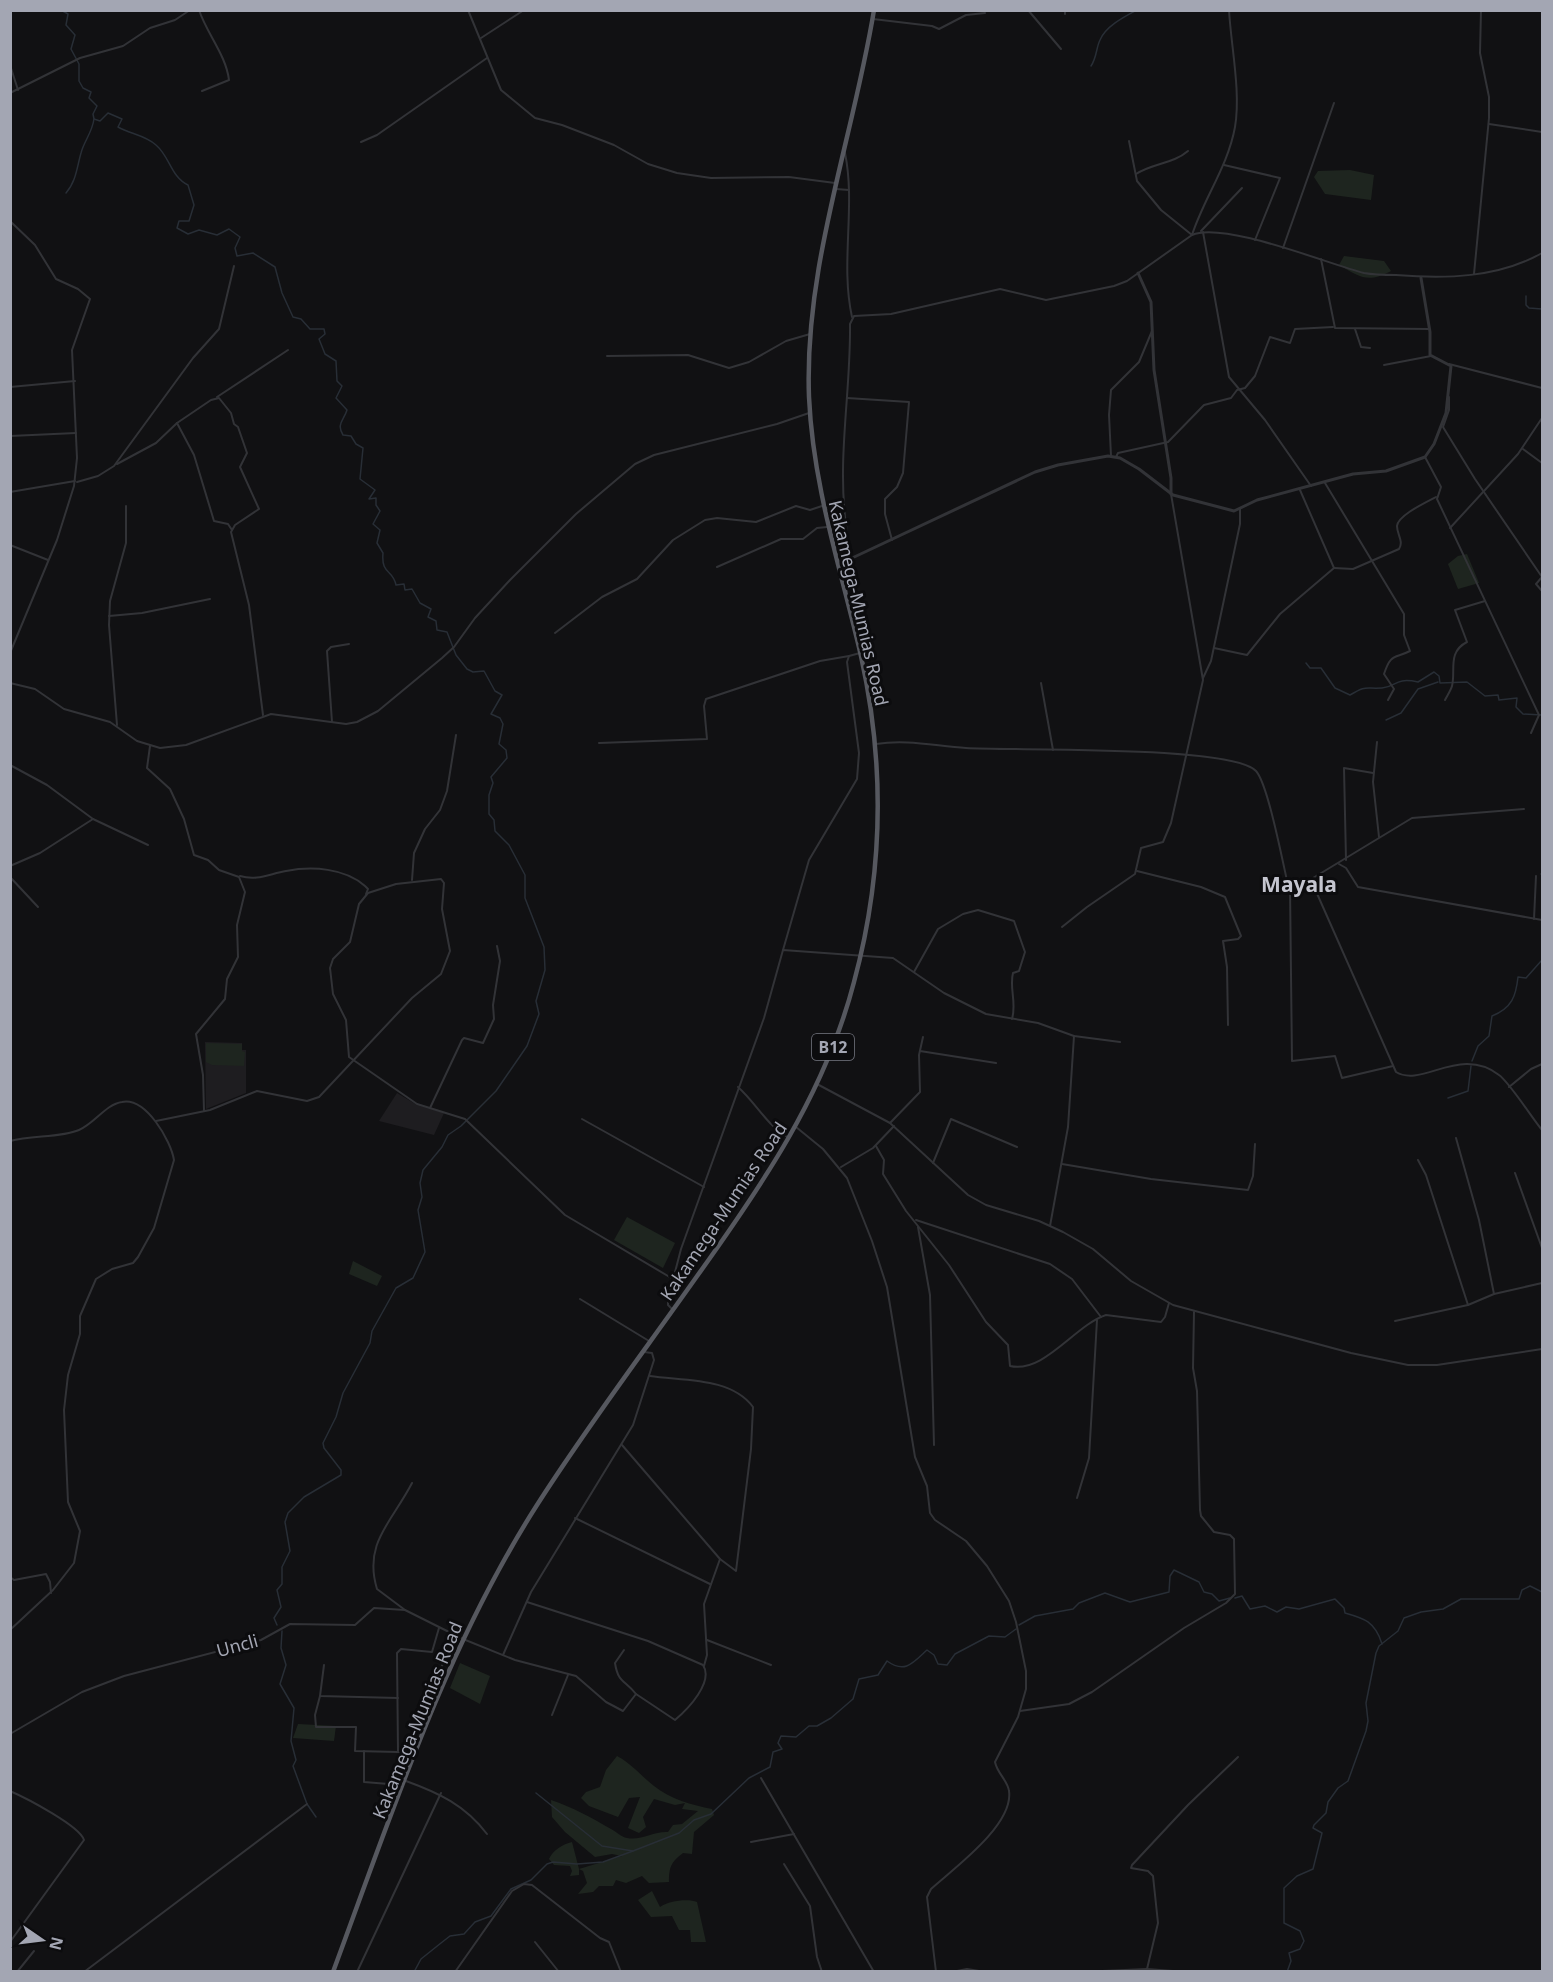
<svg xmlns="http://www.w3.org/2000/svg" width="1553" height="1982" viewBox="0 0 1553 1982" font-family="'Noto Sans',sans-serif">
	<rect width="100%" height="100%" fill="#111113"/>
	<g fill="#1e1d20">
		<polygon points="205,1042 242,1043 242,1050 246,1050 246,1093 206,1109"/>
		<polygon points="397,1093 417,1105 444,1113 434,1135 379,1121"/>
	</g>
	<g fill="#1e251f">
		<polygon points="1350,170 1374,175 1371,200 1325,194 1314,177 1318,171"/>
		<path d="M1344,256L1384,261L1391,271C1368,283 1361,278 1339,265Z"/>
		<polygon points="1467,554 1479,583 1458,589 1448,564 1458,556"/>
		<polygon points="206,1043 242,1044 242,1051 245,1052 244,1066 212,1065 206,1062"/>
		<polygon points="627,1217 675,1243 663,1268 614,1240"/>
		<polygon points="353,1261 382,1276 377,1286 349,1274"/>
		<polygon points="460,1663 490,1676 480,1704 450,1688"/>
		<polygon points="298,1724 336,1726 334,1741 293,1738"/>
		<path d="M617,1756C632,1764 641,1776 654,1786C670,1799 692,1805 712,1809L714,1815L694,1832L692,1854L683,1853C671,1862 669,1867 669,1882L649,1883L642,1876L626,1883L616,1880L613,1886H599L593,1892L578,1894L587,1883L583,1871L579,1869V1875L570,1876L572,1871L570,1866L554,1865L549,1859C553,1850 563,1844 572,1842L579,1869L622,1856L612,1854L595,1857L565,1832L552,1817L551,1800C572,1807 592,1818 611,1829C617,1832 621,1837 627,1838C641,1841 654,1831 668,1832L673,1825L682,1824L698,1811L682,1809L685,1803L675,1805L654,1799L643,1817L646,1827L639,1833L628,1828L640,1797L629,1798L618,1817L589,1806L581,1798L586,1792L600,1787L606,1770Z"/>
		<path d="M652,1891L660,1907C668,1901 688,1898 697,1902L706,1942H691L690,1930H679L672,1916L651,1917L638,1900Z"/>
	</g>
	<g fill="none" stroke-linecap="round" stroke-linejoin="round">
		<g stroke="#282e36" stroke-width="1.5">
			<path d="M61,10L68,14L66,25L75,35L71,49L79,64V81L83,88L91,92L89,98L97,106L93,114L94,119L100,121L108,113L122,119L118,127C130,134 145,135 156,145C170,157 171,177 188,185L194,205L189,221H179L177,228L188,234L199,230L217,235L229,229L240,237L235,248L237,256L253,253L275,267L282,293L293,317L301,319L310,329H324L325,334L319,339L325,354L336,361L337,381L342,386L336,398L347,410C344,420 336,424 343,435L351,436L356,444L363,448L360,479L375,490L369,499L376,498V505L380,511L373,524L380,530L377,543L383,553C381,575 393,569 396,585L404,584L405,590L412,589L420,603L431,609L428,617L436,621L437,630L447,632L456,655L467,669L473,672L484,671L495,691L502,695L491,714L500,718L503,724L499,744L506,750L507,758L491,777L493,783L489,795V814L494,820L495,831L509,845L525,875V898L544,947L545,970L536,1001L539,1014L527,1046L496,1091L461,1126L448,1135L442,1147L423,1170L420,1183L422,1197L418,1210L425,1252L413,1278L396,1288L372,1331L370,1343L343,1393L336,1417L323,1443L324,1448L341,1470V1475L304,1497L288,1513L285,1522L290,1551L282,1567V1584L277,1590L281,1607L274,1618L277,1625"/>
			<path d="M1091,66C1097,57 1096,48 1100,40C1106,26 1124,17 1137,10"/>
			<path d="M66,193C76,182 77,167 81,153C84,141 92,133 94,119"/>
			<polyline points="1526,296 1526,305 1529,308 1542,309"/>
			<path d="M1306,663L1310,668H1321L1335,688L1350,695C1367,685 1364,689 1382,688C1397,687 1394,677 1418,682L1434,672L1439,676L1440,683L1467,682L1485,696L1498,695L1499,700L1517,698L1516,707L1523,714L1542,715"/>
			<polyline points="1386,720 1401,713 1418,689 1438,682"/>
			<polyline points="1541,874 1542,874"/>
			<path d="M1472,1061L1478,1046L1489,1036L1492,1016C1512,1008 1516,996 1518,977L1526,978L1542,960"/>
			<polyline points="1448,1098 1468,1091 1471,1066"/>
			<path d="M1235,1598L1242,1596L1250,1609L1265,1606L1277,1612L1286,1607L1299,1609L1335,1599L1344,1608L1345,1613C1363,1618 1375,1621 1382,1644"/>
			<polyline points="1019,1625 1035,1616 1073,1609 1079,1603 1105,1593 1130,1602 1169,1592 1170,1576 1174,1570 1199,1582 1204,1592 1212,1594 1219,1601 1230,1598"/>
			<polyline points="282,1631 281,1648 286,1665 280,1684 294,1708 291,1741 296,1760 293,1766 307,1804 316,1817"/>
			<path d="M536,1793L602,1846L633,1851L679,1833L694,1820L711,1814L749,1778L770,1767L773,1752L782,1749L778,1743L781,1736L796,1737L809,1726H817L831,1718L853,1699L859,1679L878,1675L887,1661C905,1674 913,1663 927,1650L934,1655L938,1664L947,1665L955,1654L989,1636L1005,1637L1016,1629"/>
			<polyline points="414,1972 421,1959 441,1943 450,1936 464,1934 475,1922 491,1916 511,1889 531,1880 547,1864 553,1862 577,1864 603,1862 633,1851"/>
			<polyline points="1287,1972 1291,1961 1289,1953 1300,1949 1304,1941 1300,1931 1284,1923 1284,1888 1297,1876 1313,1869 1322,1833 1313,1828 1314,1825 1326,1813 1328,1802 1338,1788 1348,1781 1366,1731 1368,1721 1366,1703 1376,1653 1379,1646 1398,1631 1404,1618 1421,1612 1443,1609 1461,1599 1519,1599 1522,1590 1530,1586 1542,1592"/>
		</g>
		<g stroke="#323337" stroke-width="2">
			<path d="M199,10C207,34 226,55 229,80L202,91"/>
			<polyline points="468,10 501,90 535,118 562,125 614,145 648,164 677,173 711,178 789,177 835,183"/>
			<polyline points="1028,10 1061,49"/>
			<polyline points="1065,10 1065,14"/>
			<polyline points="873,19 932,26 939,29 966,15 985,13"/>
			<polyline points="481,38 524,10"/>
			<polyline points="10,65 18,90"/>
			<polyline points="10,93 80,58 123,46 150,28 175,20 190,10"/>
			<polyline points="1489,124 1542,132"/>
			<path d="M1129,141L1137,181L1161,210L1192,235C1204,198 1228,166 1235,127C1241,92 1231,46 1229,10"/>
			<polyline points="361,142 377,135 487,58"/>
			<path d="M845,153C856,206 840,263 852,317"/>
			<polyline points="1224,165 1280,178 1255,240"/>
			<path d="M1136,174C1153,163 1173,164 1188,151"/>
			<polyline points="836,189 849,190"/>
			<polyline points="10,221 35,245 56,279 78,289 90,299 72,350 77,458 74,486 57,540 10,653"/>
			<polyline points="1201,231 1242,188"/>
			<polyline points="1203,232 1229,377 1265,420 1311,486"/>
			<polyline points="1283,248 1334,103"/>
			<polyline points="1321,259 1335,328 1429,329"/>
			<polyline points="1474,274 1489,118 1489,97 1480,53 1481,10"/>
			<polyline points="1355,329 1361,347 1370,348"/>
			<polyline points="607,356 688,355 729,368 749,362 786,341 810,334"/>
			<polyline points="1449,364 1542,388"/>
			<polyline points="1384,365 1431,356"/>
			<polyline points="10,387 75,381"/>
			<polyline points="217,397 288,350"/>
			<polyline points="1449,397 1449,410 1443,427 1475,479 1542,577 1536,584 1542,591"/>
			<polyline points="847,398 909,402 903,473 897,487 885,499 885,514 892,540"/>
			<polyline points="177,423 211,400 219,398 231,413 234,424 238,427 247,453 240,467 259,509 235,525 231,532 249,605 263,715"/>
			<polyline points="10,436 76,433"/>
			<polyline points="1523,449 1542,463"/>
			<polyline points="1111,456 1109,415 1111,390 1139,362 1152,331"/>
			<polyline points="1116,457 1118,453 1168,442 1204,405 1231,398 1237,390 1245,388 1255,376 1270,337 1290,343 1295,329 1333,327"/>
			<polyline points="1425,457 1441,487 1437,499 1539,715 1531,733"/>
			<polyline points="117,464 156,443 177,423 194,455 214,521 228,524 232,530"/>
			<polyline points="77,482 98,476 114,466 193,358 219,329 234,266"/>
			<path d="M1325,483L1404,614V635L1410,651C1394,659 1391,653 1384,674L1394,689L1388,700"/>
			<polyline points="10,492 75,481"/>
			<polyline points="826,507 843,500"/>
			<polyline points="1450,528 1518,454 1542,418"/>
			<polyline points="10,545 48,560"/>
			<polyline points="717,567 781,539 803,539 817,528 827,527"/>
			<path d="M1334,568L1353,569L1399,549C1404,541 1397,535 1397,526C1398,515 1427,502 1436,497"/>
			<path d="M846,593C855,571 849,547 846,525C837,458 851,391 850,324L854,316L891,314L1000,289L1046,300L1114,286L1127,281L1192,235C1224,221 1328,264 1364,273C1375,275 1386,275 1396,275C1445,279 1498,278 1542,253"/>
			<polyline points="109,616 142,613 210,599"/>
			<polyline points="555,633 602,597 637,579 673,540 705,520 717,518 756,522 796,506 810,510 822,506"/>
			<polyline points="1214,648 1247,655 1280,614 1334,568 1300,490"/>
			<polyline points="1203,678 1211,661 1240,524 1240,509"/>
			<polyline points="10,683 35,689 64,709 110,722 137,741 160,748 186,745 271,714 346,724 357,722 378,711 442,658 454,647 475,618 510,580 576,514 635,464 654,455 777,424 809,413"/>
			<polyline points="1041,683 1053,750"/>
			<path d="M1445,700C1447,696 1451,690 1452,686C1456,671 1447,652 1467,642L1455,610L1485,601"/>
			<polyline points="332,722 327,651 331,647 349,644"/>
			<polyline points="117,725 109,625 110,601 126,543 126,506"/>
			<polyline points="1377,742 1373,782 1379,837"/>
			<polyline points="599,743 707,739 704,706 706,699 820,661 849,656"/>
			<path d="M876,744C907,739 935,746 966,748C1013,751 1232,745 1256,771C1268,784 1283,864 1288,885L1293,888L1308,882L1315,889L1396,1072C1422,1088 1460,1045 1499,1075C1510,1083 1532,1118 1542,1130"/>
			<polyline points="150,746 147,768 170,789 184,819 194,855 208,860 219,870 239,877 245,892 237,925 238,957 227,979 225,999 196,1034 203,1075 204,1111"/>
			<polyline points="10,765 47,785 93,819 148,845"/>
			<polyline points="1346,860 1344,768 1373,773"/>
			<polyline points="1339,864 1346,868 1358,887 1542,920"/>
			<polyline points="10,866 40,853 93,819"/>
			<polyline points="1137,871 1201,887 1225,897 1241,936 1238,939 1223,941 1227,967 1228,1025"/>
			<path d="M240,876C257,881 269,874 286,871C312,866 345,868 365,886L368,889L366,894"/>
			<polyline points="10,877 38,907"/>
			<polyline points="412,880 414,853 425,829 440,810 447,791 456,735"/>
			<polyline points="1308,881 1412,818 1524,809"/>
			<polyline points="1290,887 1292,1061 1335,1056 1342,1078 1393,1066"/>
			<polyline points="1534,919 1536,876"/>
			<polyline points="1062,927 1087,907 1135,874 1141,848 1163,842 1171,823 1203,680 1171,494"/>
			<polyline points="783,950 809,860 857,779 859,753 847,662 849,656 860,653"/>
			<path d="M914,972L938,929L963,914L978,910L1014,921L1025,952L1019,971L1013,973C1009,988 1017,1003 1012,1019"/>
			<polyline points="920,1051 996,1063"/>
			<polyline points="817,1084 890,1123 968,1195 986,1205 1039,1221 1063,1232 1093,1249 1131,1281 1173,1305 1351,1353 1408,1365 1437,1365 1542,1349"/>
			<path d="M738,1087C756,1103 768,1127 789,1138"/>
			<polyline points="1509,1087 1531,1069 1542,1064"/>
			<polyline points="430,1108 462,1040 464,1038 483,1043 494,1019 493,1005 500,961 497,946"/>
			<polyline points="582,1119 704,1187"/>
			<polyline points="156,1121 210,1110 257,1091 307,1101 319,1097 412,998 441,974 450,951 442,909 444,883 441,879 396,884 368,893 359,904 350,942 333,959 330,968 333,994 346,1020 349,1057 417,1104 465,1119 565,1215 673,1279"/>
			<polyline points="890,1123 920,1092 919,1055 923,1037"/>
			<path d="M796,1127L823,1149L847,1178L872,1241L887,1287L915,1457L927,1486L930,1513L935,1520L966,1541L987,1566L1009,1601L1016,1622L1026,1671V1689L1018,1717L995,1762C997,1773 1008,1781 1009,1791C1014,1825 953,1869 931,1889L927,1897L936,1972"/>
			<polyline points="1456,1138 1479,1220 1494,1294"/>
			<path d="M10,1141C32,1135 60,1138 79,1130C94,1124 106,1104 122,1102C146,1097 171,1141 174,1160L154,1228L138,1257L133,1263L112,1269L96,1279L80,1316V1334L68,1375L64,1410L68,1502L80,1531L74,1563L53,1590L10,1630"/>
			<path d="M876,1146L884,1160L883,1174L906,1211L949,1265L986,1322L1008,1345L1010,1366C1044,1374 1075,1325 1106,1315L1161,1322L1165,1317L1169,1303"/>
			<polyline points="1418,1160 1426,1175 1468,1305 1494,1294 1542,1283"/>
			<polyline points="933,1163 951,1119 1017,1147"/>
			<polyline points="1062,1164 1151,1179 1248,1190 1253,1176 1255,1144"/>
			<polyline points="841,1167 873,1148 894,1126"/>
			<polyline points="1515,1173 1542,1248"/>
			<polyline points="916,1220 1050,1264 1072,1279 1101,1317"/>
			<polyline points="1050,1226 1068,1127 1074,1036"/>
			<polyline points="918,1227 930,1295 934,1445"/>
			<polyline points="580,1299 649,1341"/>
			<polyline points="673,1310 668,1305 668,1299 681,1249 764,1018 783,950 893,958 944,993 986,1014 1038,1023 1074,1036 1120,1042"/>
			<polyline points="1395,1321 1468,1305"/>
			<path d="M622,1445L720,1559L736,1571L751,1449L753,1407C731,1377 683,1381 650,1376"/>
			<polyline points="1077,1498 1089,1458 1097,1320"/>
			<polyline points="575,1518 710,1584"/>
			<polyline points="10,1577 14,1580 46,1574 50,1582 51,1593"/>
			<path d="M405,1610L377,1589C363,1543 392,1522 412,1483"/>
			<polyline points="707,1640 771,1665"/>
			<path d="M624,1650L615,1663C618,1683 625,1680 636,1694"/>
			<polyline points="503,1655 531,1592 633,1425 654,1360 652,1353 644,1352"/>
			<polyline points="324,1665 320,1696 398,1698"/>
			<polyline points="704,1666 707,1655 704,1604 720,1559"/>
			<polyline points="320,1696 315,1715 316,1727 356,1727 355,1751 398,1752 397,1653 401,1649 432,1652 439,1628"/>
			<polyline points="1020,1711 1069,1704 1092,1692 1184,1628 1226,1603 1235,1594 1234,1539 1230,1535 1214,1532 1201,1516 1200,1510 1197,1391 1193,1368 1194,1312"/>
			<polyline points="552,1715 568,1675"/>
			<path d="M10,1734L82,1692L124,1676L261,1640L290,1624L355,1625L374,1608L405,1610L463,1639L515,1660L576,1676L606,1702L623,1711L636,1694L675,1720C688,1709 714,1682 703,1665L648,1641L527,1602"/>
			<polyline points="364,1751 364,1782 401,1785"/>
			<polyline points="398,1752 407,1754 426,1701 456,1635"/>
			<polyline points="761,1778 874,1972"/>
			<path d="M406,1781C439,1793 465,1805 487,1834"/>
			<path d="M10,1791C26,1798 80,1826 84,1840L10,1942"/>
			<polyline points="751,1842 794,1834"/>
			<polyline points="784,1864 810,1906 817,1957 822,1972"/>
			<polyline points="535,1942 559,1972"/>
			<polyline points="1147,1969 1158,1923 1153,1876 1148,1871 1131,1868 1132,1865 1188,1805 1238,1757"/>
			<polyline points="17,1972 34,1951"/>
			<polyline points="84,1972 307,1804"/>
			<polyline points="357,1972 441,1793"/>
			<polyline points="455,1972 512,1891 524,1884 532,1885 600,1938 609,1942 621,1972"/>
			<polyline points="952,1972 967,1969 985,1972"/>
			<polyline points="1080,1972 1147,1969 1186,1972"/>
		</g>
		<g stroke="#323337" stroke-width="3">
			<polyline points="1138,273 1151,302 1154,370 1171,478 1171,494"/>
			<polyline points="850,559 1035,472 1058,465 1108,456 1120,458 1139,469 1173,495 1234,511 1257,500 1353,474 1386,471 1425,457 1434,444 1446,413 1451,366 1430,355 1430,332 1421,278"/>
		</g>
		<path stroke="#56585f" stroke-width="4.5" d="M333,1972C392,1813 445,1649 537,1505C586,1428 642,1354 695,1279C761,1187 825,1094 854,982C883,875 885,764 861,656C841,569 813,487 809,397C804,265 853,139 874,10"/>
	</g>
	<g text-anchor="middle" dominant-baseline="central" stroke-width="6" stroke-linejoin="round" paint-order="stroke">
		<rect fill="#0c0c0e" stroke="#767882" stroke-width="1.5" x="812" y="1034" width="42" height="26" rx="4.5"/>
		<g font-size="16" font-weight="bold" fill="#a3a6b3">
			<text x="833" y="1047">B12</text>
		</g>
		<g font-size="18" fill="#a3a6b3" stroke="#0c0c0e">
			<text transform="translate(859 603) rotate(77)">Kakamega-Mumias Road</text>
			<text transform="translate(723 1211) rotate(-56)">Kakamega-Mumias Road</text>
			<text transform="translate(237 1645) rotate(-15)">Uncli</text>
			<text transform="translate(417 1720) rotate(-68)">Kakamega-Mumias Road</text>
		</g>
		<g font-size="21" font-weight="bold" fill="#c4c5cf" stroke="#0c0c0e">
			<text x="1299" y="884">Mayala</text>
		</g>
	</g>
	<rect width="1553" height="1982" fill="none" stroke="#a3a6b3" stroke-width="24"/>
	<g transform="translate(42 1940) rotate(104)" stroke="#0c0c0e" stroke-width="4.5" paint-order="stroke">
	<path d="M0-4.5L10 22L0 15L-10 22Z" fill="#a3a6b3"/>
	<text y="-9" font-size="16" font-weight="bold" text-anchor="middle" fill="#a3a6b3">N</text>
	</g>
</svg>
